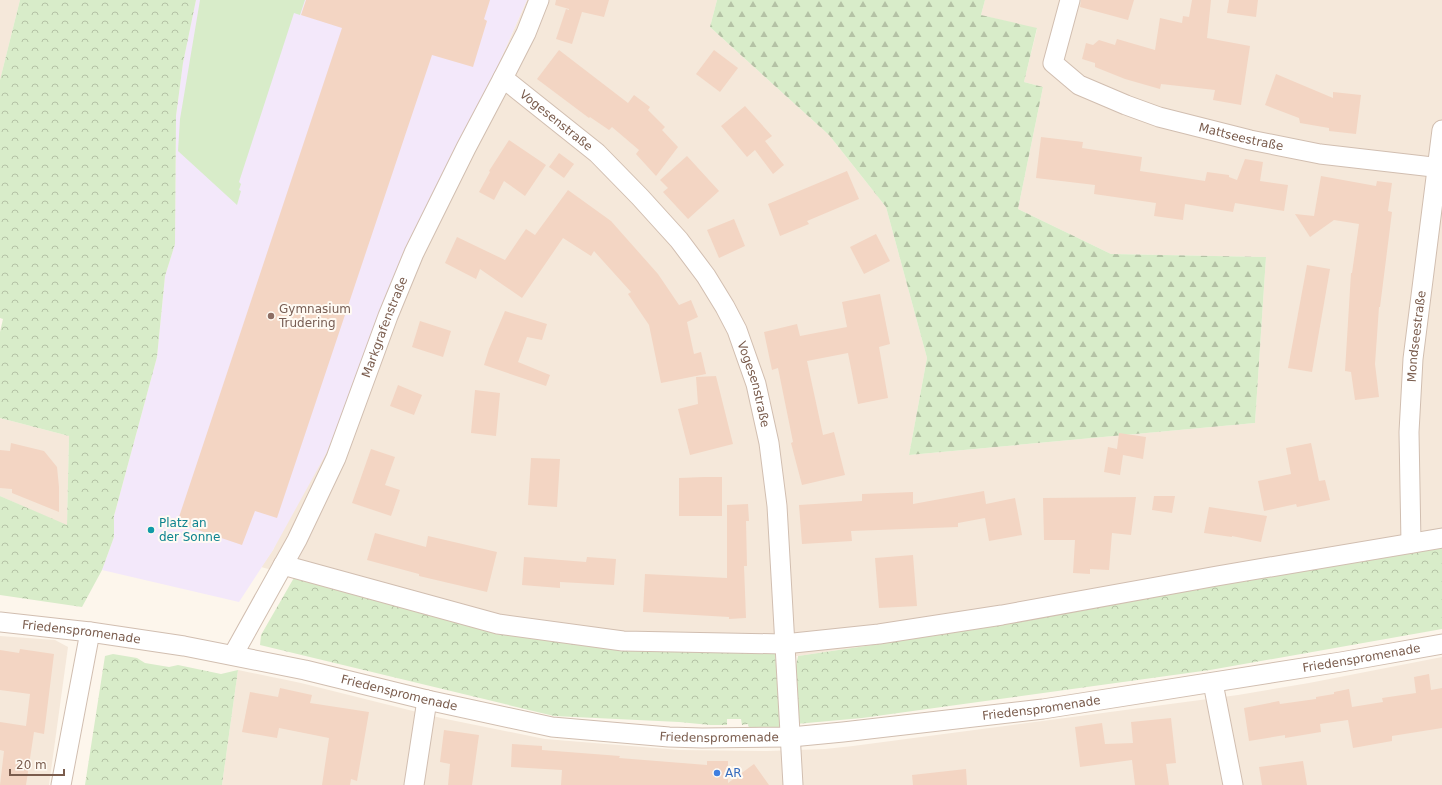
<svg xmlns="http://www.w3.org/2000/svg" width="1442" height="785" viewBox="0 0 1442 785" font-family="'DejaVu Sans',sans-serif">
	<defs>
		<pattern id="forest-firs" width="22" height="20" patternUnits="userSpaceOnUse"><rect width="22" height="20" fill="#d8ecc9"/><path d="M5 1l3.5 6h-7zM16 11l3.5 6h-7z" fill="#b4c2a5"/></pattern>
		<pattern id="park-crowns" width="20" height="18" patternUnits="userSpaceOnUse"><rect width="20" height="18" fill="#d8ecc9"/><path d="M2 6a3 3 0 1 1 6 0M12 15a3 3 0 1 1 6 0" fill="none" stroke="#b4c2a5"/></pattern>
	</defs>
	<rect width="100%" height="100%" fill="#fdf6ec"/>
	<g fill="#f5e8da">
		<polygon points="0,0 20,0 0,80"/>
		<polygon points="527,0 717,0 710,27 829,135 886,207 927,358 909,455 1255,423 1266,257 1111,254 1018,209 1043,87 1024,82 1037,29 981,15 985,0 1442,0 1442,545 878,644 798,656 496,631 261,567 273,550 406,252 496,70"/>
		<polygon points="0,418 69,436 67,526 0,496"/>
		<polygon points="0,636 55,640 68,647 49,785 0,785"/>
		<polygon points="1442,657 1442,785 222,785 238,670 301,683 441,718 545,739 680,750 767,751 825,749 853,746 1238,695 1309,683"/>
	</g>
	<polygon fill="#f3e8fa" points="196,0 527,0 496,70 406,252 327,452 273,550 239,602 102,570 114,537 114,516 157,357 165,276 175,244 176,116 183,63"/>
	<polygon fill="url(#forest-firs)" points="717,0 985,0 981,15 1037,28 1024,82 1043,87 1018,209 1111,254 1266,257 1255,423 909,455 927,358 886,207 829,135 710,27"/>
	<g fill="url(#park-crowns)">
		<polygon points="20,0 196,0 183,63 176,116 175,244 165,276 157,357 114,516 114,537 102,570 82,607 0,595 0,496 67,525 69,436 0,418 0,332 3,319 0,318 0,80"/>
		<polygon points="1442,545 1442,629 1210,670 862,718 796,724 794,676 798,656 879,644"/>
		<polygon points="295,576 496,631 775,653 781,728 749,728 748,724 742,725 741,719 727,719 727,725 710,725 679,722 554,716 260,645 261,635"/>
		<polygon points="113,654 137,658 145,663 169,667 178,665 221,674 238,670 222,785 85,785 105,656"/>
	</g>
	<polygon fill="#d8ecc9" points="200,0 305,0 300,15 294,13 239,182 241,184 239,190 241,191 237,205 178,151 180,119"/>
	<g fill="#f3d5c3">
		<polygon points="306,0 490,0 484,19 487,21 473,67 432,55 277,518 255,511 242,545 177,523 342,28 301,15"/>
		<polygon points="556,0 609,0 604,17 582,12 572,44 556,39 566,9 569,10 569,9 555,5"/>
		<polygon points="1081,0 1134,0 1128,20 1080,7"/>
		<polygon points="1192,0 1211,0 1207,38 1250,46 1241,105 1213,100 1215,90 1161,84 1160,89 1125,79 1095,67 1095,63 1082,59 1086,43 1093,45 1099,40 1115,45 1117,39 1155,50 1160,18 1182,23 1183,16 1189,17"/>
		<polygon points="1229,0 1258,0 1256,17 1227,13"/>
		<polygon points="559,50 628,103 634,95 650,107 648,110 665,127 662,130 678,147 656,176 636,154 639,150 612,127 609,130 590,117 589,118 537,79"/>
		<polygon points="714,50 738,68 720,92 696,74"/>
		<polygon points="1276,74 1333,98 1333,92 1361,95 1356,134 1329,131 1329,128 1300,123 1299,118 1265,105"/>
		<polygon points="745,106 772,136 765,141 784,165 773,174 755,150 747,157 721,126"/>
		<polygon points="1041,137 1083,142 1082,148 1142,157 1140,171 1205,181 1207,172 1229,175 1229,177 1237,180 1245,159 1263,162 1260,181 1288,185 1284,211 1235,203 1233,212 1185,204 1183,220 1154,216 1156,203 1094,194 1095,185 1036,178"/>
		<polygon points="509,140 546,165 525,196 504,181 494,200 479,192 490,172 489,171"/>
		<polygon points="559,153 574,164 564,178 549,167"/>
		<polygon points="687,156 719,191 688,219 663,192 668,188 660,180"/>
		<polygon points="847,171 859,199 807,221 809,224 780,236 768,204"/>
		<polygon points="1321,176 1376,186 1377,181 1392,183 1388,211 1392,212 1380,307 1379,307 1375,364 1379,397 1355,400 1351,372 1345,371 1351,273 1352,273 1359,224 1334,220 1310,237 1295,214 1314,216"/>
		<polygon points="568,190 611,221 658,274 679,305 691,300 698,317 687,322 694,354 701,352 706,374 661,383 649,325 628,294 631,292 594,251 591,256 563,238 522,298 480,269 476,279 445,263 457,237 505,260 526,229 535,235"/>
		<polygon points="734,219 745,246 719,258 707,230"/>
		<polygon points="876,234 890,261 864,274 850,247"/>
		<polygon points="1307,265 1330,269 1312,372 1288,368"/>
		<polygon points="880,294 890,344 879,347 888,398 858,404 848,353 807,361 823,435 834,432 845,475 802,485 791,443 793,442 778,368 772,370 764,332 797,324 800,336 847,327 842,302"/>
		<polygon points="505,311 547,324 542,340 527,337 518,362 550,375 546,386 484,365 489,349"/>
		<polygon points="420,321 451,331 443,357 412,347"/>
		<polygon points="716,376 733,444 690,455 678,409 698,404 696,377"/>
		<polygon points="398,385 422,395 414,415 390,406"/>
		<polygon points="475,390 500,393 496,436 471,433"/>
		<polygon points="1119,433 1146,437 1143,459 1123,455 1120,475 1104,472 1108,447 1117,449"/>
		<polygon points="11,443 44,451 57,467 59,487 59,512 12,493 12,489 0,488 0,450 10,451"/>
		<polygon points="1311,443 1319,481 1325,480 1330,500 1297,507 1296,504 1264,511 1258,481 1291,474 1286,448"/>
		<polygon points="371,449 395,457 385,485 400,490 391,516 352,503"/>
		<polygon points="531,458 560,459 557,507 528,505"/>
		<polygon points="704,477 722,477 722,516 679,516 679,478"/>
		<polygon points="984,491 986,504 1015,498 1022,535 989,541 985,518 958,523 958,527 851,531 852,541 802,544 799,505 862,501 862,494 913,492 913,504"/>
		<polygon points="1154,496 1175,496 1172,513 1152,510"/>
		<polygon points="1136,497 1131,535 1112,533 1109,570 1090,569 1090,574 1073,573 1075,540 1044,540 1043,498"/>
		<polygon points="748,504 749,521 746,521 747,566 744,566 746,618 729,619 729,617 643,612 645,574 727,578 727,505"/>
		<polygon points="1209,507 1267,516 1261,542 1232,536 1232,537 1204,533"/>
		<polygon points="375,533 426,547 428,536 497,552 487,592 419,576 419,574 367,560"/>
		<polygon points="913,555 917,606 879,608 875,558"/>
		<polygon points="524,557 586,562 587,557 616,559 614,585 560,582 560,588 522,585"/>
		<polygon points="20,649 54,654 44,734 34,732 26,785 0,785 4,751 0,750 0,722 26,726 30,694 0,690 0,650 19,653"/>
		<polygon points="1429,674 1431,690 1442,688 1442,728 1392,736 1392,741 1353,748 1348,720 1320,724 1321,732 1285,738 1285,735 1249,741 1244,708 1279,701 1280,704 1316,699 1316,697 1334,694 1334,692 1349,689 1352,707 1383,702 1382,698 1416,693 1414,677"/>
		<polygon points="280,688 312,695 310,703 369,712 357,781 351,779 350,785 322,785 329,738 279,728 277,738 242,732 250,692 278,697"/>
		<polygon points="1171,718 1176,763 1166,764 1169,785 1135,785 1132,760 1080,767 1075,727 1102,723 1105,744 1133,743 1131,722"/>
		<polygon points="444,730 479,735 472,785 448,785 450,764 440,762"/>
		<polygon points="512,744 542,746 542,750 620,756 619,758 707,765 707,761 728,761 728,783 754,764 769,785 561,785 562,770 511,767"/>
		<polygon points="1303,761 1307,785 1262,785 1259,767"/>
		<polygon points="966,769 967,785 913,785 912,775"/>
	</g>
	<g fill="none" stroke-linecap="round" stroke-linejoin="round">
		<g stroke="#d1beb0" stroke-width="21">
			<g id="minor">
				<path id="s1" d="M1070,0L1053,63L1079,85L1126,105L1159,117L1250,140L1320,154L1442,168"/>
				<path id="s2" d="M503,78L597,153L640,197L679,240L706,276L725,307L737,330L756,384L769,443L777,506L793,785"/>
				<path id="s3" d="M1411,543L1409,432L1413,359L1442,130"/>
				<polyline points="283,565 498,624 623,641 784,644 879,634 1002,615 1217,576 1442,538"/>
				<path id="s4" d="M0,622L90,632L184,646L305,670L427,700L552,727L669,737L702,738L791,737L843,732L1043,709L1341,662L1442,644"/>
				<path id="s5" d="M233,655L297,540L336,458L388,316L414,253L466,148L503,78L526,33L539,0"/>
				<polyline points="1213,683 1233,785"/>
				<polyline points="61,785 90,632"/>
				<polyline points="414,785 427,700"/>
			</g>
		</g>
		<use href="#minor" stroke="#fff" stroke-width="19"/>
	</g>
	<circle fill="#8d6e63" stroke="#fffaf3" stroke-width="1.5" cx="271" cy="316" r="4"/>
	<circle fill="#0f9aa8" stroke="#fffaf3" stroke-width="1.5" cx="151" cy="530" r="4"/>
	<circle fill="#3f7fe0" stroke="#fffaf3" stroke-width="1.5" cx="717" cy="773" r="4"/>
	<g text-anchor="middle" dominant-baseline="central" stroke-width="4" stroke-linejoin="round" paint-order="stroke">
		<g font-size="12" fill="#7a5c4d" stroke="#fffaf3">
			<text stroke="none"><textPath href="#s2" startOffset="68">Vogesenstraße</textPath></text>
			<text stroke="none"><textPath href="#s1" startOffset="270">Mattseestraße</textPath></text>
			<text stroke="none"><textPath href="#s5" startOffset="362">Markgrafenstraße</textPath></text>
			<text stroke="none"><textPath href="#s3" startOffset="207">Mondseestraße</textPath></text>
			<text stroke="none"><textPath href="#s2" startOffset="404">Vogesenstraße</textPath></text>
			<text stroke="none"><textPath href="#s4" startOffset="82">Friedenspromenade</textPath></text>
			<text stroke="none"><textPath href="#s4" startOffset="1378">Friedenspromenade</textPath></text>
			<text stroke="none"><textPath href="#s4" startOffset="406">Friedenspromenade</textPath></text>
			<text stroke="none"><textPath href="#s4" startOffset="1054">Friedenspromenade</textPath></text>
			<text stroke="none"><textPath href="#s4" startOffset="730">Friedenspromenade</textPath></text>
		</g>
		<g font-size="12" fill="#785e54" stroke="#fffaf3" text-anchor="start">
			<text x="279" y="309">Gymnasium<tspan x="279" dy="14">Trudering</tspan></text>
		</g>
		<g font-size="12" fill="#0d838f" stroke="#fffaf3" text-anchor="start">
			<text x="159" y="523">Platz an<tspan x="159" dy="14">der Sonne</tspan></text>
		</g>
		<g font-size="12" fill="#366cbe" stroke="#fffaf3" text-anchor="start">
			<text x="725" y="773">AR</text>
		</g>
	</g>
	<path d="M10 769v6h54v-6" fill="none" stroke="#7a5c4d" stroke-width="2"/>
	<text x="16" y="769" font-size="12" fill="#7a5c4d" stroke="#fffaf3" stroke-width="3" paint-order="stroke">20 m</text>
</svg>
